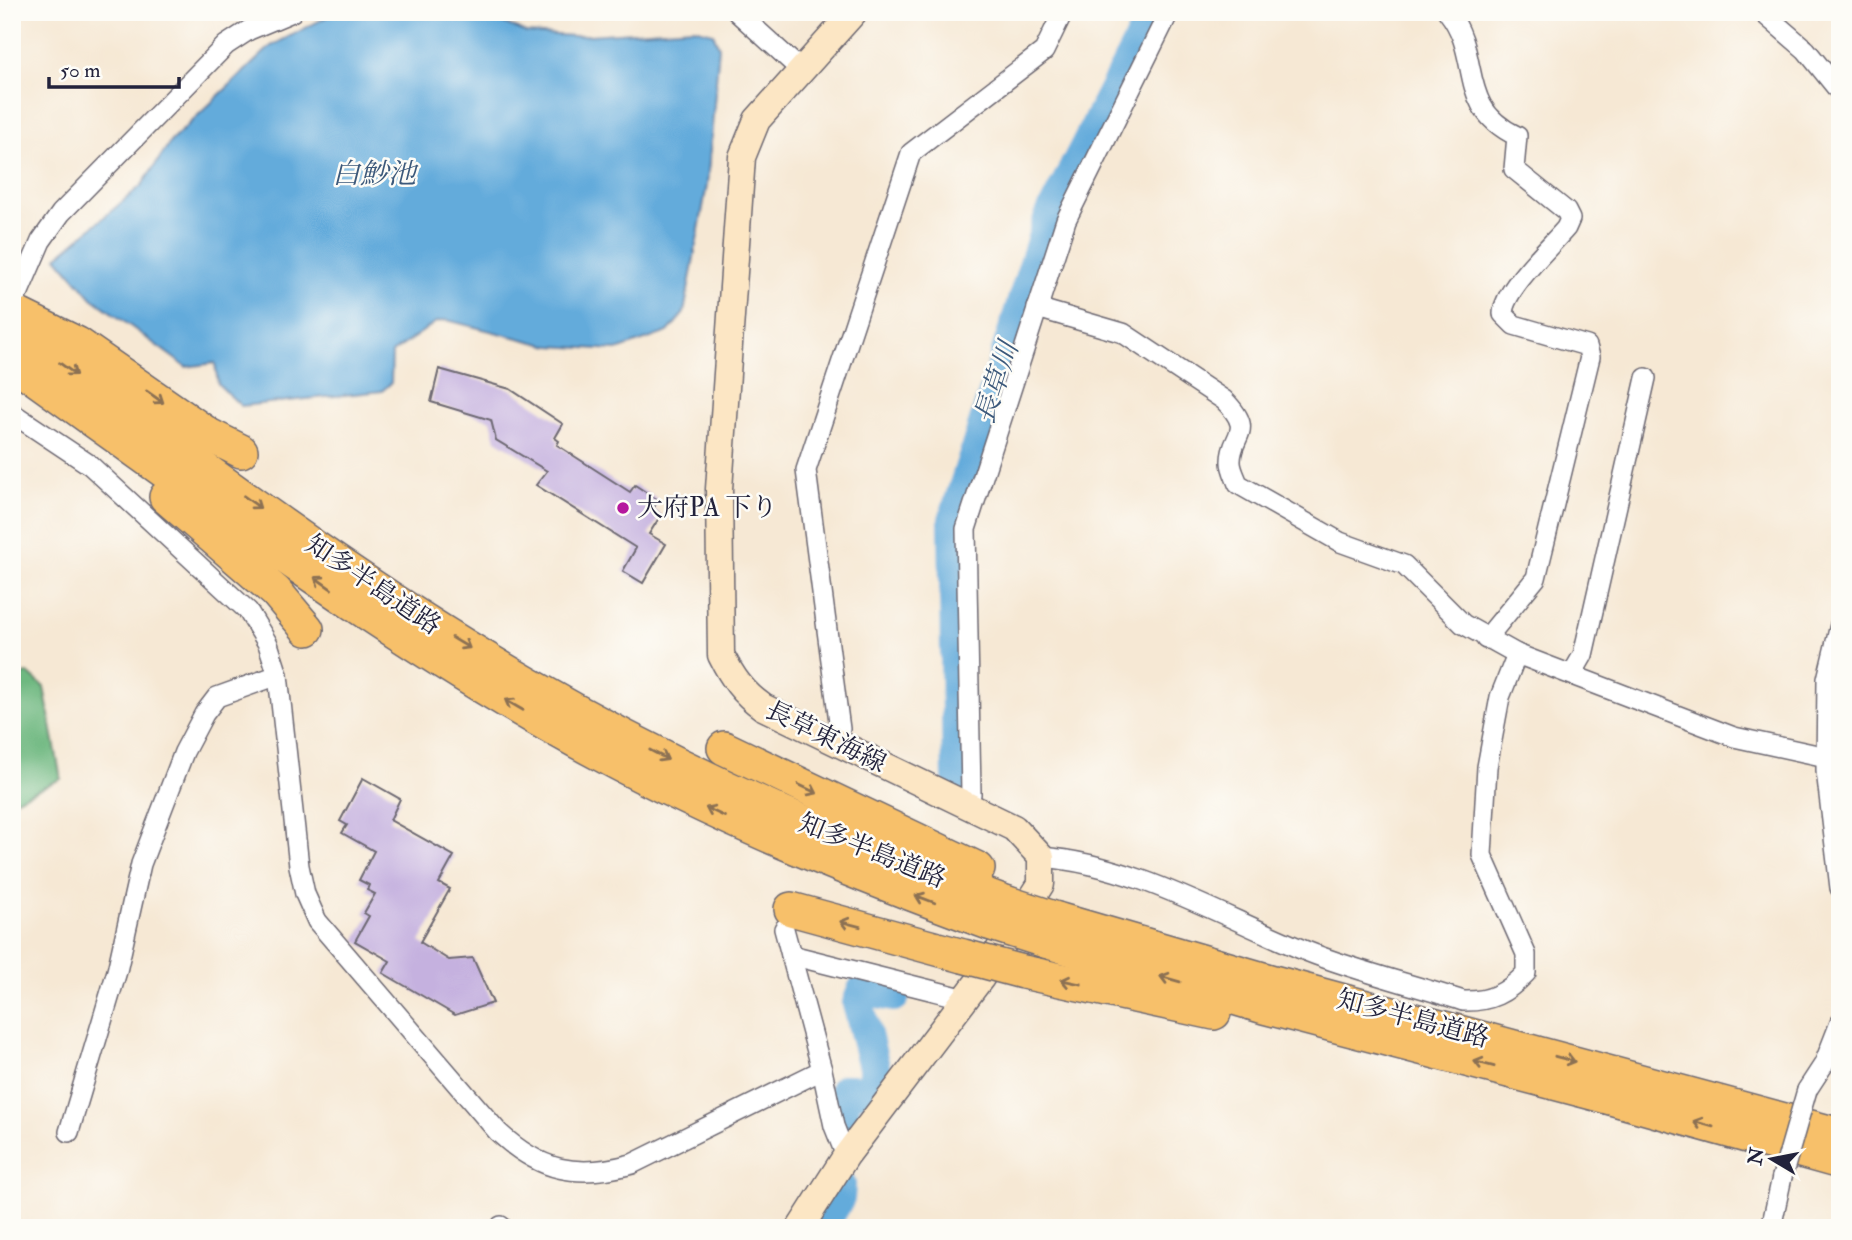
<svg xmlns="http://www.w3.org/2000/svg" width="1852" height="1240" viewBox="0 0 1852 1240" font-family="'IM FELL Double Pica','Noto Serif JP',serif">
	<rect width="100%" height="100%" fill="#fdfcf7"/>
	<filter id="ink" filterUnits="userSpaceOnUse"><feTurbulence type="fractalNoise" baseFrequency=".0143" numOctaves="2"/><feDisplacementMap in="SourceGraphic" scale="14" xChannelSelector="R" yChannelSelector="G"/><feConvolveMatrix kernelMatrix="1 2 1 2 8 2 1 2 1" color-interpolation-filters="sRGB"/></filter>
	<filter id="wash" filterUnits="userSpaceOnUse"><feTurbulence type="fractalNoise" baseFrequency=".00686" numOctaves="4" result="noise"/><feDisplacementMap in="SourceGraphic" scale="28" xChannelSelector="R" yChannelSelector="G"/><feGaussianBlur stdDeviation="1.57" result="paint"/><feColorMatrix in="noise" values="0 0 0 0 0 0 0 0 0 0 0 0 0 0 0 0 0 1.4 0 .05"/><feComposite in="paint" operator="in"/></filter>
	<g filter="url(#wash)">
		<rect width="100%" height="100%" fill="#f6e8d4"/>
		<polygon fill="#6eb880" stroke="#486d5e" stroke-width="2" points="28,673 44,687 61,779 12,801 12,676"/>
		<polygon fill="#64abdb" stroke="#43668b" stroke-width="2" points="336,12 480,12 526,33 574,36 694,28 713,33 719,47 707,185 684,313 668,332 617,350 550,346 447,320 436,322 392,353 391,383 382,391 241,406 218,384 215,363 186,367 92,298 57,257 142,185 171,141 271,46"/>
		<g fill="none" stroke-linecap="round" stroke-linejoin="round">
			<g stroke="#64abdb" stroke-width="32">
				<polyline points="958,780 954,520 1049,219 1154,12"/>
				<polyline points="843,1119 845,1090 880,1091 858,1003 863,990 894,996"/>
				<polyline points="821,1228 839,1198 840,1185"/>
			</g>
		</g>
		<g id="blocks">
			<g fill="#c5b1df">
				<polygon points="439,369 510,389 563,424 555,438 559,441 557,445 630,492 635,485 658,500 653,509 661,515 649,534 666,544 643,583 623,571 636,548 536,485 547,471 496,440 491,420 431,402"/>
				<polygon points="363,778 400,799 390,820 454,856 439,883 450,889 420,942 449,960 473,958 493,1003 455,1015 383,973 390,961 355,941 369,916 364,913 375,894 367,890 369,885 359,880 374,851 342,833 347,825 340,821"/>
			</g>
		</g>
	</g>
	<g filter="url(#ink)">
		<use href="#blocks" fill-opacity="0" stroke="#6c6771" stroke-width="2"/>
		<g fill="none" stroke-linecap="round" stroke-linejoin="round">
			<g stroke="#6c6771" stroke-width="22">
				<g id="minor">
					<polyline points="737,12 803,72"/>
					<path d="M1448,12C1483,56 1455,107 1517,136L1514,169L1566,211L1570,219L1566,228C1550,247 1503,290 1503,314L1514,325L1587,346L1590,357L1536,578L1486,639"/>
					<polyline points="1762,12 1806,50 1840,92"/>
					<polyline points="19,292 41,241 61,213 226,45 249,30 292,12"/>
					<path d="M1037,308L1123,333L1224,400C1257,433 1230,434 1231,462C1231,469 1236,478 1238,484L1340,542L1404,565L1463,624L1517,654L1734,737L1840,760"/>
					<path d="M12,413L90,465L248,611L268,644L278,675L299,866L305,894L317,921L498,1132C540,1171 576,1179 632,1164L822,1070"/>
					<polyline points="1840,625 1827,679 1826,770 1840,888"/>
					<polyline points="1572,674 1583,655 1646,378"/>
					<polyline points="834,741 840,729 806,470 911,153 1044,51 1063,12"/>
					<polyline points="969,806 971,794 966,529 1066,220 1169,12"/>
					<path d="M1041,857C1135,864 1220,916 1306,951C1356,971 1411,984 1463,1001C1490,1002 1507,993 1526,973V954L1482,855L1487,767L1500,697L1517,654"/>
					<polyline points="784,929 822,1070 834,1126 846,1156"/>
					<polyline points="791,955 966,999"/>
					<polyline points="1807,1090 1824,1064 1840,1023"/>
					<polyline points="69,1132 117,971 141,864 184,752 204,714 217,697 278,675"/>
					<polyline points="500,1228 501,1226"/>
					<polyline points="1771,1228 1782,1177"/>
				</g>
			</g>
			<g stroke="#6c6771" stroke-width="29">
				<path id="secondary" d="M800,1228L846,1156L981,978L1041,884V857L1014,828L763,707C743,693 732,677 721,655L719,489L742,157L757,120L854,12"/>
			</g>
			<g stroke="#6c6771" stroke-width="36">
				<g id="motorway">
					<polyline points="21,316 78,344 209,435 241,451"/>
					<path d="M12,329C181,451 347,579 527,683C680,772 839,842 1005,902"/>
					<path d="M12,362C203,498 391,642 598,753C724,821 855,874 989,923"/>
					<polyline points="166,497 276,592 307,629"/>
					<polyline points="724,748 978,869"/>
					<polyline points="791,909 963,956"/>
					<polyline points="1057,919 1270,981 1840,1135"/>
					<polyline points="1045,941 1264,1007 1600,1095 1840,1162"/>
					<polyline points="1023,972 1214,1013"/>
				</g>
			</g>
			<use href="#minor" stroke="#fff" stroke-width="19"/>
			<use href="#secondary" stroke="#fce6c4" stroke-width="26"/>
			<use href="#motorway" stroke="#f7c06b" stroke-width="33"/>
			<g stroke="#6c6771" stroke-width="22" stroke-linecap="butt">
				<polyline id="minor-bridge" points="1782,1177 1807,1090"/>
			</g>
			<g stroke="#6c6771" stroke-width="36" stroke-linecap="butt">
				<g id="motorway-bridge">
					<polyline points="1005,902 1057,919"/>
					<polyline points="989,923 1045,941"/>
					<polyline points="963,956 1023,972"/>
				</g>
			</g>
			<use href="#minor-bridge" stroke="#fff" stroke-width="19"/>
			<use href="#motorway-bridge" stroke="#f7c06b" stroke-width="33"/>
		</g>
		<defs><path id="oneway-shaft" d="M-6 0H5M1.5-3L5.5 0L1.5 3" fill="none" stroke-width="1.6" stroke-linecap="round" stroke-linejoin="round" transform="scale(1.75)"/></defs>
		<g stroke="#8c7153">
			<use href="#oneway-shaft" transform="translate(68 369) rotate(36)"/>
			<use href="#oneway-shaft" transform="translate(155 397) rotate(35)"/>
			<use href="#oneway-shaft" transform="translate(252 502) rotate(36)"/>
			<use href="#oneway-shaft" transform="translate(323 583) rotate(-145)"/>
			<use href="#oneway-shaft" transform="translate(461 643) rotate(31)"/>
			<use href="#oneway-shaft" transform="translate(514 705) rotate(-150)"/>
			<use href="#oneway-shaft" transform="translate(659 755) rotate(28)"/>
			<use href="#oneway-shaft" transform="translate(808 789) rotate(26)"/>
			<use href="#oneway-shaft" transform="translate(715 812) rotate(-155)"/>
			<use href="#oneway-shaft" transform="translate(925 899) rotate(-159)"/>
			<use href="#oneway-shaft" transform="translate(850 924) rotate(-165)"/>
			<use href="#oneway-shaft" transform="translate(1170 979) rotate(-164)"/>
			<use href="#oneway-shaft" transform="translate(1071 982) rotate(-168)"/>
			<use href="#oneway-shaft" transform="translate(1565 1059) rotate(15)"/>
			<use href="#oneway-shaft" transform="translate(1484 1064) rotate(-165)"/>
			<use href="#oneway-shaft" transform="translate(1703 1124) rotate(-164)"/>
		</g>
	</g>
	<circle fill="#b5179e" stroke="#fdfcf7" stroke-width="2.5" cx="623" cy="508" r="7"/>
	<g text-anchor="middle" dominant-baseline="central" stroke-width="5" stroke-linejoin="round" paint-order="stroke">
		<g font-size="26" fill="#22223b" stroke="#fdfcf7" text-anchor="start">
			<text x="637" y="508">大府PA 下り</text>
		</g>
		<g font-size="26" fill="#22223b" stroke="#fdfcf7">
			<text transform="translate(373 585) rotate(34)">知多半島道路</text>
			<text transform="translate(826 737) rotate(26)">長草東海線</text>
			<text transform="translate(872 851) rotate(22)">知多半島道路</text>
			<text transform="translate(1413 1019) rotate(15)">知多半島道路</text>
		</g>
		<g font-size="28" font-style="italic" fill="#3c597b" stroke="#fdfcf7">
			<text x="374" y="174">白魦池</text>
			<text transform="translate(997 383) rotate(-72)">長草川</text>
		</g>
	</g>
	<rect width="1852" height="1240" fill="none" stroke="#fdfcf7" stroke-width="42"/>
	<g transform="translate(1772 1159) rotate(280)" stroke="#fdfcf7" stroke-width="5" paint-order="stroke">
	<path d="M0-5L12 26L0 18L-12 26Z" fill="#22223b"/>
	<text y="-10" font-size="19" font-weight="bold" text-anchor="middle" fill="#22223b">N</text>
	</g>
	<path d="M49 77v10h130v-10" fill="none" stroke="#22223b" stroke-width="3.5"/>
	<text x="60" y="77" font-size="21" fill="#22223b" stroke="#fdfcf7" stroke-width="5" paint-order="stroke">50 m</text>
</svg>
